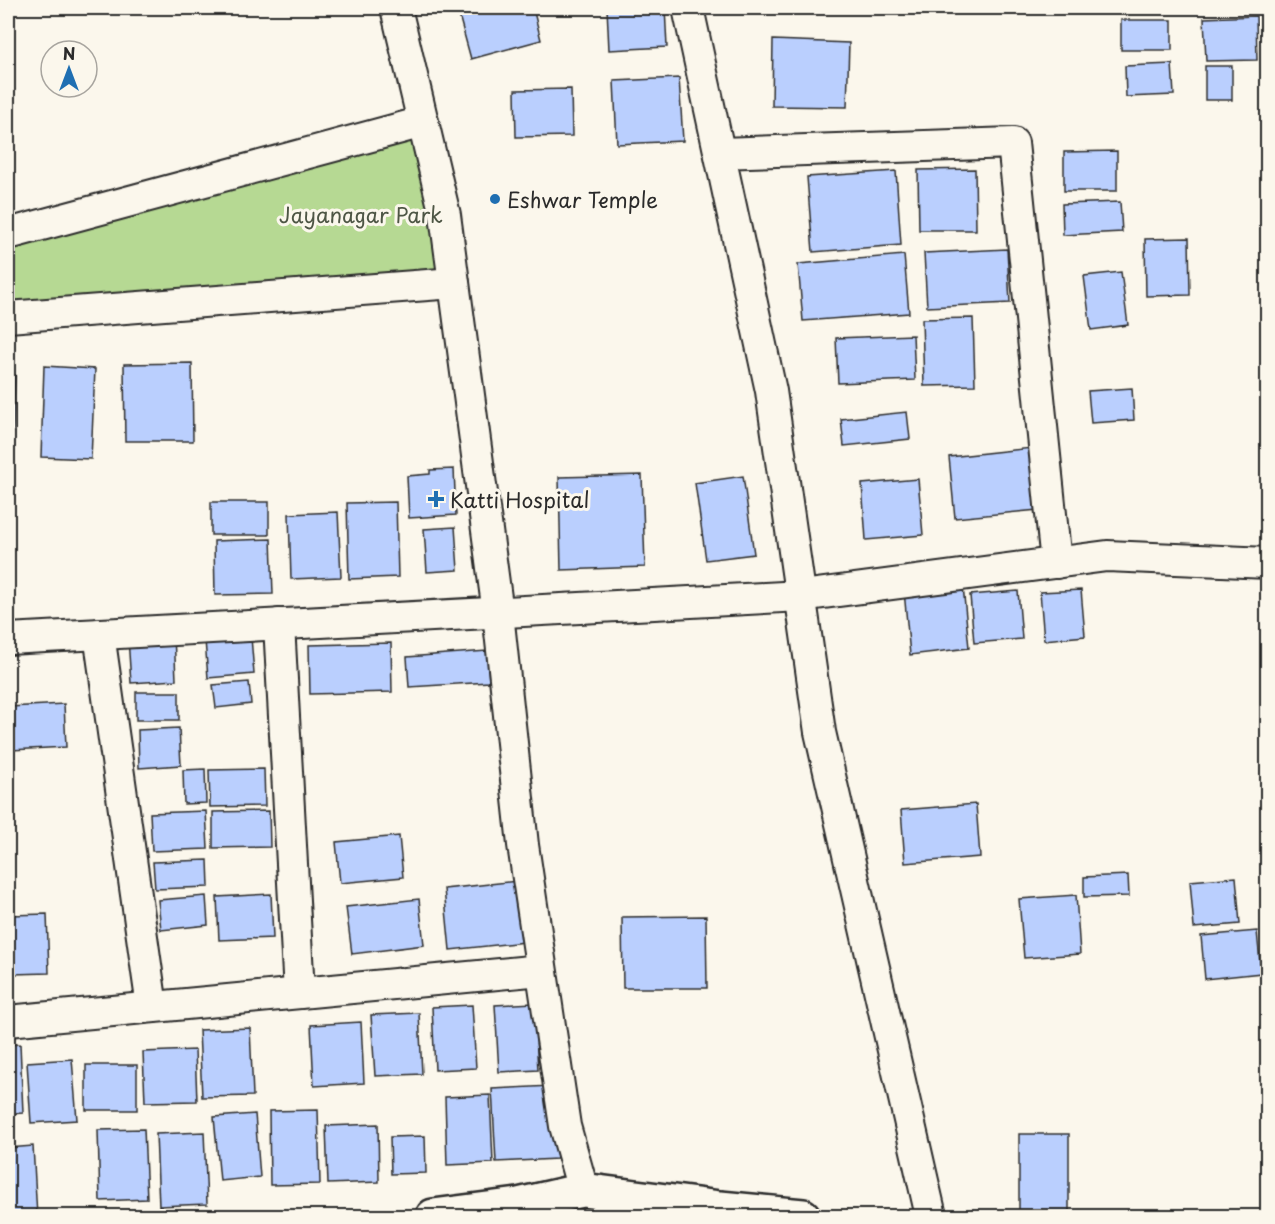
<svg xmlns="http://www.w3.org/2000/svg" width="1275" height="1224" viewBox="0 0 1275 1224" font-family="'Playpen Sans',sans-serif">
	<rect width="100%" height="100%" fill="#fbf7ec"/>
	<filter id="ink" filterUnits="userSpaceOnUse"><feTurbulence type="fractalNoise" baseFrequency=".0167" numOctaves="2"/><feDisplacementMap in="SourceGraphic" scale="12" xChannelSelector="R" yChannelSelector="G"/><feConvolveMatrix kernelMatrix="1 2 1 2 8 2 1 2 1" color-interpolation-filters="sRGB"/></filter>
	<g filter="url(#ink)">
		<polygon fill="#b6d993" stroke="#70825f" stroke-width="1.5" points="417,132 444,273 8,308 8,241"/>
		<g fill="#bacffe" stroke="#2b2b2b" stroke-width="1.5">
			<polygon points="457,8 533,8 541,40 471,59"/>
			<polygon points="607,8 665,8 667,47 609,50"/>
			<polygon points="1256,16 1257,60 1206,61 1204,18"/>
			<rect x="1121" y="20" width="51" height="30"/>
			<polygon points="773,40 849,43 847,107 772,106"/>
			<polygon points="1172,64 1174,95 1126,97 1125,66"/>
			<rect x="1205" y="66" width="27" height="34"/>
			<polygon points="679,78 683,141 617,144 614,81"/>
			<polygon points="571,89 572,136 516,137 515,90"/>
			<polygon points="1117,151 1117,191 1064,191 1064,152"/>
			<polygon points="975,169 976,230 919,230 918,170"/>
			<polygon points="896,171 901,245 813,252 807,177"/>
			<polygon points="1120,202 1122,232 1063,235 1062,204"/>
			<polygon points="1189,238 1190,295 1146,296 1145,239"/>
			<polygon points="1007,249 1010,303 927,307 924,253"/>
			<polygon points="904,255 909,313 803,321 798,264"/>
			<polygon points="1121,272 1128,325 1091,330 1084,276"/>
			<polygon points="973,318 975,385 924,386 922,319"/>
			<polygon points="913,335 915,380 838,383 836,338"/>
			<polygon points="192,363 193,441 125,441 124,364"/>
			<polygon points="44,366 95,369 91,459 41,457"/>
			<polygon points="8,374 15,375 12,458 8,458"/>
			<polygon points="1132,388 1134,420 1091,423 1088,391"/>
			<polygon points="907,412 910,439 844,446 841,419"/>
			<polygon points="1032,448 1038,510 955,518 949,457"/>
			<polygon points="454,469 456,515 409,518 407,476 430,474 430,470"/>
			<polygon points="642,475 645,567 561,570 559,477"/>
			<polygon points="743,476 754,554 706,560 695,483"/>
			<polygon points="918,479 923,535 866,540 862,484"/>
			<rect x="211" y="502" width="58" height="33"/>
			<polygon points="396,502 398,577 349,579 347,503"/>
			<polygon points="338,512 341,577 291,579 289,514"/>
			<polygon points="455,527 458,570 427,572 424,529"/>
			<polygon points="271,539 273,594 215,595 214,541"/>
			<polygon points="963,586 969,648 910,655 904,591"/>
			<polygon points="1081,590 1085,636 1044,640 1040,592"/>
			<polygon points="1018,591 1022,639 974,643 970,595"/>
			<polygon points="174,635 176,680 131,683 128,638"/>
			<polygon points="251,637 254,674 208,678 205,640"/>
			<polygon points="391,643 392,692 310,694 309,645"/>
			<polygon points="487,651 489,682 409,687 407,657"/>
			<polygon points="249,682 251,704 216,708 213,685"/>
			<rect x="136" y="692" width="43" height="28"/>
			<polygon points="64,704 66,747 11,750 9,707"/>
			<polygon points="179,728 181,765 139,768 138,730"/>
			<polygon points="205,769 206,803 184,804 183,770"/>
			<polygon points="264,769 265,806 210,807 209,770"/>
			<polygon points="976,804 980,857 905,863 901,810"/>
			<polygon points="206,811 208,849 152,851 150,813"/>
			<polygon points="269,811 270,847 213,848 213,812"/>
			<polygon points="399,836 403,877 340,883 336,842"/>
			<polygon points="208,860 209,887 155,889 153,862"/>
			<polygon points="1128,875 1129,896 1084,897 1084,877"/>
			<polygon points="1236,877 1240,924 1194,928 1190,881"/>
			<polygon points="518,881 525,942 450,950 444,889"/>
			<polygon points="271,894 273,938 219,940 217,897"/>
			<polygon points="1076,895 1080,954 1024,958 1019,899"/>
			<polygon points="206,896 208,925 161,930 158,900"/>
			<polygon points="419,899 424,945 352,954 346,907"/>
			<polygon points="47,914 49,973 12,974 10,915"/>
			<polygon points="706,916 707,988 623,988 622,917"/>
			<polygon points="1257,931 1261,973 1205,979 1201,936"/>
			<polygon points="534,1003 538,1070 499,1072 495,1005"/>
			<polygon points="472,1005 476,1068 435,1070 432,1007"/>
			<polygon points="419,1013 422,1074 375,1076 371,1015"/>
			<polygon points="361,1022 364,1083 314,1086 311,1025"/>
			<polygon points="250,1028 253,1096 202,1097 199,1030"/>
			<polygon points="20,1044 23,1113 8,1114 8,1045"/>
			<polygon points="195,1050 197,1101 145,1102 143,1052"/>
			<polygon points="72,1059 77,1120 31,1123 27,1062"/>
			<rect x="86" y="1065" width="51" height="45"/>
			<polygon points="552,1086 557,1159 496,1162 492,1089"/>
			<polygon points="490,1095 493,1163 447,1165 445,1097"/>
			<polygon points="318,1110 320,1184 270,1185 269,1111"/>
			<polygon points="255,1114 260,1177 220,1181 214,1117"/>
			<polygon points="378,1124 379,1182 328,1184 326,1126"/>
			<polygon points="144,1129 147,1199 100,1201 98,1130"/>
			<polygon points="204,1132 207,1204 159,1206 156,1134"/>
			<rect x="1019" y="1134" width="50" height="79"/>
			<polygon points="425,1136 426,1173 391,1174 390,1137"/>
			<polygon points="33,1146 37,1216 8,1216 8,1148"/>
		</g>
		<g fill="none" stroke-linecap="round" stroke-linejoin="round">
			<g stroke="#2b2b2b" stroke-width="34">
				<g id="street">
					<polyline points="396,8 445,215 498,613 523,845 565,1126 583,1190"/>
					<polyline points="688,8 771,391 820,732 931,1216"/>
					<polyline points="720,153 1013,143 1056,563"/>
					<polyline points="8,234 423,122"/>
					<polyline points="8,317 454,283"/>
					<polyline points="279,624 299,993"/>
					<polyline points="99,634 152,1007"/>
					<polyline points="8,639 801,596 1107,556 1268,563"/>
					<polyline points="8,1021 541,970"/>
				</g>
			</g>
			<g stroke="#2b2b2b" stroke-width="38">
				<polyline id="secondary" points="433,1216 518,1205 583,1190 720,1208 803,1216"/>
			</g>
			<use href="#street" stroke="#fbf7ec" stroke-width="30"/>
			<use href="#secondary" stroke="#fbf7ec" stroke-width="33"/>
		</g>
	</g>
	<g fill="#1f6fb2" stroke="#fbf7ec" stroke-width="2">
		<circle cx="495" cy="199" r="6"/>
		<path d="M433 490h6v6h6v6h-6v6h-6v-6h-6v-6h6z"/>
	</g>
	<g text-anchor="middle" dominant-baseline="central" stroke-width="6" stroke-linejoin="round" paint-order="stroke">
		<g font-size="21" fill="#2b2b2b" stroke="#fbf7ec" text-anchor="start">
			<text x="507" y="199">Eshwar Temple</text>
			<text x="450" y="499">Katti Hospital</text>
		</g>
		<g font-size="21" fill="#4e5645" stroke="#fbf7ec">
			<text x="361" y="214">Jayanagar Park</text>
		</g>
	</g>
	<rect width="1275" height="1224" fill="none" stroke="#fbf7ec" stroke-width="30"/>
	<rect x="15" y="15" width="1245" height="1194" fill="none" stroke="#2b2b2b" stroke-width="2" filter="url(#ink)"/>
	<g transform="translate(69 69)"><circle r="28" fill="#fbf7ec" stroke="#a8a59f" stroke-width="1.5"/>
	<path d="M0-4.5L10 22L0 15L-10 22Z" fill="#1f6fb2"/>
	<text y="-9" font-size="16" font-weight="bold" text-anchor="middle" fill="#2b2b2b">N</text>
	</g>
</svg>
